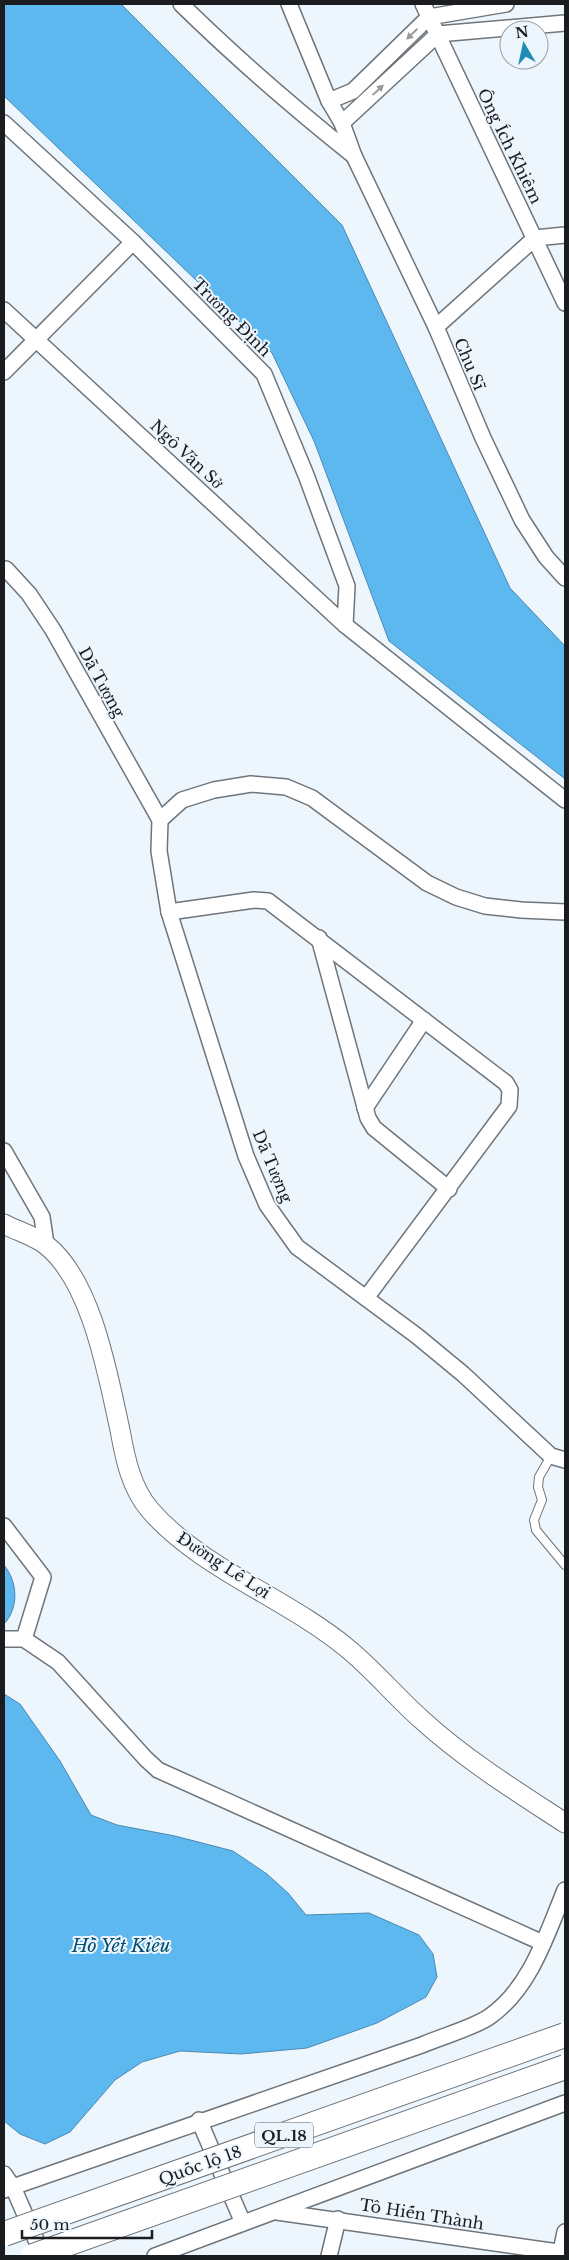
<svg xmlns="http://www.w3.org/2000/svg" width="569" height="2260" viewBox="0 0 569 2260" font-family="'Libre Baskerville',serif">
	<rect width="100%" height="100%" fill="#edf5fd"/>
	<g fill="#5eb8f0" stroke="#4a89b1">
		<polygon points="4,4 121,4 342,225 510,588 565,646 565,779 389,641 314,441 272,353 4,96"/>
		<path d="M4,1565C18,1582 19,1608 4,1624Z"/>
		<polygon points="4,1694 20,1704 60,1761 91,1815 117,1825 175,1836 233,1851 267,1874 288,1893 306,1915 369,1913 419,1935 433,1954 437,1977 426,1997 377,2023 307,2048 241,2054 180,2051 142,2062 115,2080 70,2132 45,2144 20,2134 4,2121"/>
	</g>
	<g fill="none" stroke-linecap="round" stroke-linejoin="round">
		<g stroke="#6e757b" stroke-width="10">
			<polyline id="service" points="551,1456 539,1477 538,1487 542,1500 534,1520 536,1530 565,1565"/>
		</g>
		<g stroke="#6e757b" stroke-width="18">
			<g id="minor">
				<path d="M181,4C236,58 294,108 354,156"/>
				<polyline points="289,4 329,101 342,123 354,156 436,327 483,438 522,520 546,557 565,578"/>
				<polyline points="423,4 565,303"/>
				<polyline points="329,101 353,91 429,17 506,4"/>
				<polyline points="4,123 133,242 264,374 306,475 347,586 345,625"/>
				<polyline points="342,123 438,34 565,23"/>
				<polyline points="4,310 345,625 565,800"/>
				<polyline points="436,327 535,238 565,235"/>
				<polyline points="4,372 133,242"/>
				<polyline points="4,571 6,569 29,594 53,630 160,820 159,851 169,912 246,1156 267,1205 297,1247 417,1336 463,1374 551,1456 565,1460"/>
				<polyline points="160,820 182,800 214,790 251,784 286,787 312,798 427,883 456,897 485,906 521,910 565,912"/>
				<polyline points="169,912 254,900 268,901 506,1083 510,1090 509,1106 366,1298"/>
				<polyline points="319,938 368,1118 374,1128 449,1189"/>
				<polyline points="365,1108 424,1020"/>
				<polyline points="4,1151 42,1217 46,1244"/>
				<polyline points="4,1526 43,1577 24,1639"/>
				<polyline points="4,1639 24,1639 58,1662 146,1759 158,1770 543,1943"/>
				<polyline points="199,2120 243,2223"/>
				<polyline points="4,2174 13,2187 43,2256"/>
				<path d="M4,2190L422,2045C440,2037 473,2028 489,2017C530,1989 547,1934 565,1890"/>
				<polyline points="277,2212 565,2253"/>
				<polyline points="155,2256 565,2103"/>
				<polyline points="329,2256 338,2219"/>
				<polyline points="560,2256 565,2232"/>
			</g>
		</g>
		<g stroke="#6e757b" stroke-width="21">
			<path id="tertiary" d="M4,1224C17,1231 35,1236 46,1245C92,1281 108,1376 120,1430C125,1458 131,1488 150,1510C200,1568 288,1599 347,1648C374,1670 396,1697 422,1720C466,1760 516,1791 565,1823"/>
		</g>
		<use href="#service" stroke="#fff" stroke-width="8"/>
		<use href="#minor" stroke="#fff" stroke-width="15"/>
		<use href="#tertiary" stroke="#fff" stroke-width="19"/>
		<g stroke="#6e757b" stroke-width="26" stroke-linecap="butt">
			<g id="primary-bridge">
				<polyline points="4,2234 565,2035"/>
				<polyline points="33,2256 565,2067"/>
			</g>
		</g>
		<use href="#primary-bridge" stroke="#fff" stroke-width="24"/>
	</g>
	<defs><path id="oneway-solid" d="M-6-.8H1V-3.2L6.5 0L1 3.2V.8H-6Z" transform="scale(1.25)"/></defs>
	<g fill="#98999a">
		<use href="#oneway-solid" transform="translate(412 34) rotate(136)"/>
		<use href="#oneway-solid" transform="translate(378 90) rotate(-43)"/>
	</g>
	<g text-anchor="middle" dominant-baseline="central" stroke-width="4" stroke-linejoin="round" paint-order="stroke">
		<rect fill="#edf5fd" stroke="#595d62" stroke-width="1" x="255" y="2122.5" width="58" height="25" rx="4"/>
		<g font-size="15" font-weight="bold" fill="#1a1c1f">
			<text x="284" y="2135">QL.18</text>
		</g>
		<g font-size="16" fill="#1a1c1f" stroke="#edf5fd">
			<text transform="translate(510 146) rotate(64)">Ông Ích Khiêm</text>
			<text transform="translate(232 317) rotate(45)">Trương Định</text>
			<text transform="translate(470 364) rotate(67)">Chu Sĩ</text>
			<text transform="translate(187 454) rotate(43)">Ngô Văn Sở</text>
			<text transform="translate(102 682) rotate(61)">Dã Tượng</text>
			<text transform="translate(273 1166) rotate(67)">Dã Tượng</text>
			<text transform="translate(224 1565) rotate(33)">Đường Lê Lợi</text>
			<text transform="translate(200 2165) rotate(-20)">Quốc lộ 18</text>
			<text transform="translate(422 2214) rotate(9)">Tô Hiến Thành</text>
		</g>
		<g font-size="18" font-style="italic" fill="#034e73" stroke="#edf5fd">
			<text x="121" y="1946">Hồ Yết Kiêu</text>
		</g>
	</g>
	<rect width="569" height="2260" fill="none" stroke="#1a1c1f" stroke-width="10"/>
	<g transform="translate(524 45) rotate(351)"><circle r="24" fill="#edf5fd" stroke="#999ea4"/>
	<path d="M0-4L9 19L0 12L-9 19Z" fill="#1f8cb2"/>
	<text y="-8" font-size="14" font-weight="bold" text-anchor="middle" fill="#1a1c1f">N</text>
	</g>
	<path d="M22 2230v8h130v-8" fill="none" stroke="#1a1c1f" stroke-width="2.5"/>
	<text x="30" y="2230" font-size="15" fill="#1a1c1f" stroke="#edf5fd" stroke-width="4" paint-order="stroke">50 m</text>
</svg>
